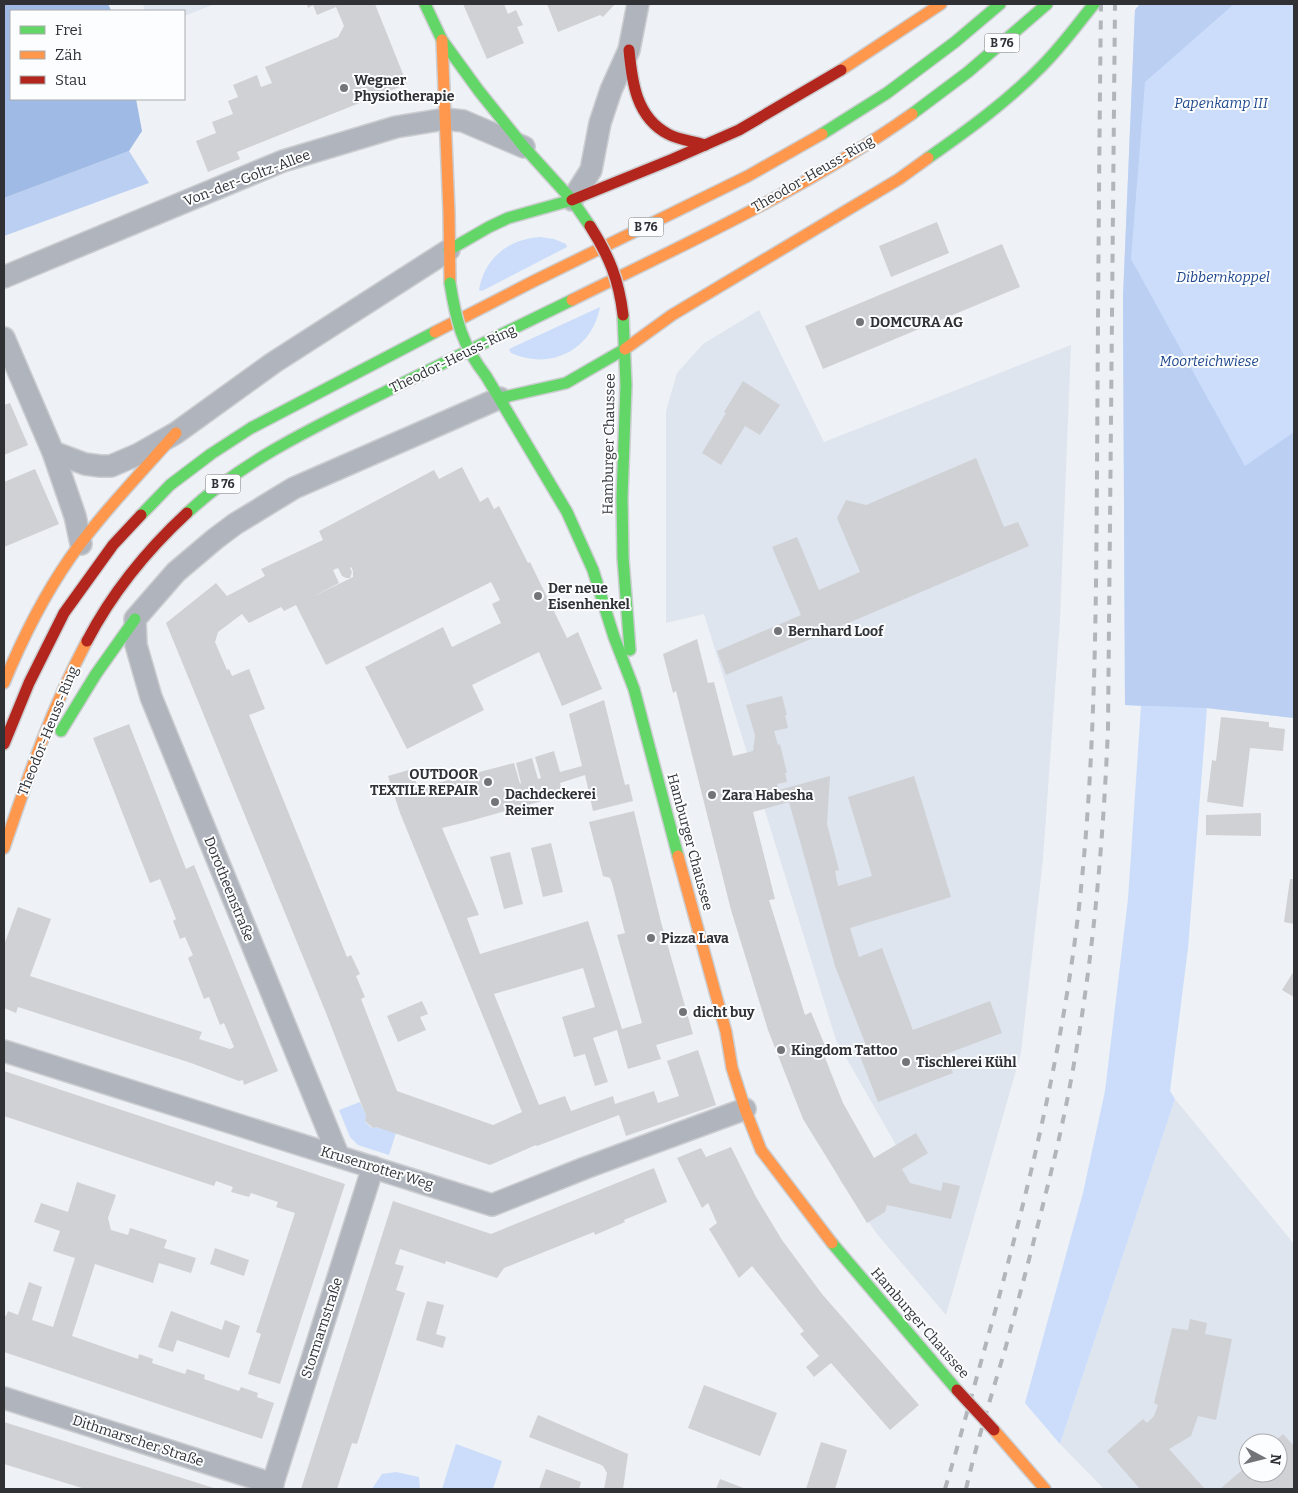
<svg xmlns="http://www.w3.org/2000/svg" width="1298" height="1493" viewBox="0 0 1298 1493" font-family="Bitter,serif">
	<rect width="100%" height="100%" fill="#eef1f5"/>
	<g fill="#dfe5ee" fill-rule="evenodd">
		<polygon points="143,4 215,4 184,16 184,11 145,11"/>
		<polygon points="759,310 824,442 1071,345 1060,619 1043,859 1021,1053 946,1315 877,1234 839,1179 896,1145 836,1040 704,614 666,623 666,411 677,373 703,344"/>
		<path d="M1175,1099L1294,1244V1489H1104L1060,1444ZM1248,1443H1278V1473H1248Z"/>
	</g>
	<g fill="#cbddfa">
		<polygon points="1140,4 1294,4 1294,718 1207,708 1188,948 1170,1091 1175,1099 1060,1444 1025,1403 1083,1193 1105,1091 1128,899 1141,706 1125,705 1123,298 1135,10"/>
		<path d="M540,237L554,239L566,244L567,247L482,291L479,290C484,259 508,239 540,237Z"/>
		<path d="M600,307C592,350 550,371 511,353L509,349Z"/>
		<polygon points="360,1102 366,1116 365,1122 372,1128 376,1127 396,1133 389,1155 358,1145 350,1137 339,1110"/>
		<polygon points="456,1444 502,1461 493,1489 442,1489"/>
		<polygon points="396,1472 419,1477 420,1489 372,1489 382,1474"/>
	</g>
	<g fill="#bacff2">
		<polygon points="1140,4 1234,4 1145,82 1131,259 1245,466 1294,432 1294,718 1207,708 1125,705 1123,298 1135,10"/>
		<polygon points="129,151 149,183 4,236 4,198"/>
	</g>
	<polygon fill="#9fbae4" points="4,4 108,4 111,10 114,11 11,11 11,99 136,99 142,131 129,151 4,198"/>
	<g fill="#cfd1d5" fill-rule="evenodd">
		<polygon points="307,4 375,4 407,84 237,152 240,159 208,172 196,141 216,133 212,122 233,114 228,101 238,97 233,85 257,75 261,87 272,83 265,67 338,37 344,26 336,7 317,15 313,5 308,8"/>
		<polygon points="463,4 504,4 508,14 516,10 523,25 517,27 524,43 487,59"/>
		<polygon points="547,4 615,4 603,17 600,15 558,32"/>
		<polygon points="937,222 949,253 891,277 879,246"/>
		<polygon points="1002,244 1020,287 823,369 805,326"/>
		<polygon points="743,381 780,405 760,435 745,426 721,465 702,453 726,413 724,412"/>
		<polygon points="10,403 28,445 4,455 4,405"/>
		<polygon points="976,458 1004,527 1018,522 1029,546 726,675 717,651 801,615 772,547 797,537 819,590 860,572 837,518 846,500 866,505"/>
		<path d="M462,467L480,502L488,497L494,509L499,506L528,563L530,562L567,638L578,632L602,689L562,706L539,652L472,685L484,710L407,749L365,667L443,627L452,647L501,623L492,604L500,600L491,582L326,665L296,605L284,611L281,607L249,623L242,614L218,632L215,642L227,670L229,669L232,676L249,669L265,709L249,715L347,957L351,955L360,974L356,976L365,997L361,999L397,1091L493,1125L522,1112L400,813L388,776L412,769L418,788L514,763L520,784L521,783L516,763L532,758L538,779L541,778L535,757L554,751L560,772L582,766L569,714L604,700L625,785L629,784L633,801L593,811L585,775L560,783L563,795L470,821L468,812L470,821L442,828L479,915L467,918L480,954L588,921L622,1029L642,1023L617,935L625,933L612,883L610,878L603,876L589,822L634,811L661,922L693,1034L656,1045L661,1059L628,1069L617,1030L593,1038L608,1082L595,1086L585,1054L574,1057L562,1017L595,1007L583,968L494,994L539,1105L565,1096L571,1111L613,1096L615,1104L654,1091L658,1103L679,1096L667,1061L698,1050L716,1105L626,1136L619,1115L537,1146L536,1145L490,1165L376,1127L373,1128L365,1121L366,1116L326,1013L166,623L216,583L227,596L265,576L261,569L323,540L319,531L434,470L439,479ZM351,567L353,571V577L312,597L339,583L333,570L338,568L342,576L346,578H350L352,572L350,568Z"/>
		<polygon points="35,469 59,524 4,547 4,482"/>
		<polygon points="697,639 708,683 714,682 733,756 753,751 755,735 746,705 782,696 787,715 785,715 788,728 774,731 778,745 780,744 787,773 785,773 787,782 777,784 779,790 830,776 827,824 839,870 835,871 838,886 872,876 848,797 914,776 951,897 850,928 859,957 882,948 913,1030 990,1001 1002,1033 946,1054 953,1073 878,1102 858,1051 867,1048 835,966 789,802 753,812 775,899 769,900 805,1015 811,1012 826,1048 822,1050 843,1103 874,1158 916,1133 928,1153 902,1169 910,1183 941,1191 943,1182 960,1186 951,1219 887,1205 885,1212 867,1223 803,1119 768,1030 731,910 676,691 673,693 663,654"/>
		<polygon points="1221,717 1269,722 1269,727 1285,729 1283,751 1250,748 1243,807 1207,802 1212,760 1216,761"/>
		<polygon points="129,724 186,869 194,865 278,1071 244,1085 243,1080 239,1081 191,1063 18,1007 16,1013 4,1008 4,945 18,907 51,919 30,976 202,1032 199,1039 230,1049 234,1047 224,1023 220,1025 209,997 204,999 188,958 193,955 185,937 180,939 173,921 176,919 160,879 150,883 93,738"/>
		<polygon points="1261,813 1261,836 1206,835 1206,815"/>
		<polygon points="551,843 563,892 543,897 531,848"/>
		<polygon points="510,852 523,904 504,909 490,857"/>
		<polygon points="1290,879 1294,879 1294,924 1284,922"/>
		<polygon points="1294,971 1294,997 1282,990"/>
		<polygon points="422,1001 428,1014 420,1017 426,1030 398,1042 387,1016"/>
		<polygon points="4,1071 345,1184 280,1384 248,1374 261,1334 256,1332 295,1213 276,1207 278,1202 251,1193 249,1197 231,1192 233,1187 216,1181 214,1186 4,1116"/>
		<polygon points="731,1147 756,1197 782,1240 822,1294 919,1405 890,1430 831,1363 814,1377 806,1367 819,1356 800,1334 804,1331 752,1266 739,1278 709,1229 717,1223 708,1203 702,1208 677,1158 701,1148 706,1157"/>
		<polygon points="654,1168 667,1202 624,1220 625,1222 595,1235 594,1232 504,1268 497,1278 446,1261 445,1264 400,1249 395,1264 404,1266 396,1290 405,1293 357,1444 352,1443 337,1489 301,1489 393,1201 491,1234"/>
		<polygon points="77,1182 116,1195 108,1218 111,1230 128,1235 130,1228 167,1240 164,1248 196,1258 191,1273 159,1263 153,1283 95,1264 72,1336 138,1359 139,1354 153,1359 152,1363 185,1374 187,1369 205,1375 204,1379 239,1391 241,1387 258,1393 257,1397 274,1403 262,1439 4,1352 4,1315 6,1316 8,1311 18,1315 29,1282 42,1287 32,1320 53,1327 75,1258 53,1251 60,1231 34,1222 41,1203 68,1212"/>
		<polygon points="215,1248 249,1260 244,1276 210,1264"/>
		<polygon points="427,1301 444,1305 436,1334 446,1337 443,1348 416,1340"/>
		<polygon points="171,1311 222,1330 225,1320 240,1326 229,1358 177,1340 173,1352 158,1347"/>
		<polygon points="1190,1319 1207,1323 1205,1334 1232,1339 1216,1420 1198,1416 1191,1436 1169,1449 1205,1489 1140,1489 1107,1451 1143,1419 1147,1423 1154,1416 1158,1405 1154,1403 1172,1328 1188,1330"/>
		<polygon points="704,1385 777,1413 760,1456 688,1428"/>
		<polygon points="538,1415 628,1454 623,1489 604,1489 607,1473 603,1466 599,1464 529,1437"/>
		<polygon points="4,1422 166,1473 217,1489 85,1489 4,1464"/>
		<polygon points="1283,1434 1294,1446 1294,1487 1291,1489 1220,1489 1248,1465 1248,1473 1278,1473 1278,1443 1273,1443"/>
		<polygon points="821,1442 847,1450 835,1489 806,1489"/>
		<polygon points="546,1469 581,1482 579,1489 539,1489"/>
		<polygon points="720,1479 746,1489 716,1489"/>
	</g>
	<g fill="none" stroke-linecap="round" stroke-linejoin="round">
		<g stroke="#ccced1" stroke-width="24">
			<g id="street">
				<polyline points="572,200 591,170 600,123 611,90 629,50 638,4"/>
				<polyline points="4,277 283,161 396,127 445,119 463,121 524,147"/>
				<polyline points="4,338 53,452 75,516 81,544"/>
				<polyline points="53,452 85,464 100,466 111,466 139,454 176,433 273,363 449,250"/>
				<polyline points="4,1051 492,1205 585,1168 745,1109"/>
				<polyline points="338,1155 151,697 136,645 135,619 176,572 215,539 235,524 294,488 500,398"/>
				<polyline points="4,1398 273,1484"/>
				<polyline points="271,1489 373,1167"/>
			</g>
		</g>
		<g stroke="#ccced1" stroke-width="14">
			<g id="fast">
				<polyline points="425,4 442,40 479,91 524,147 572,200 590,226"/>
				<polyline points="912,114 968,72 1047,4"/>
				<polyline points="822,134 887,93 955,42 1000,4"/>
				<path d="M928,158C968,130 1008,101 1042,66C1061,47 1077,25 1094,4"/>
				<polyline points="449,250 489,227 508,218 572,200"/>
				<polyline points="623,315 626,385 622,498 623,558 630,650"/>
				<polyline points="486,376 567,512 593,570 614,637 634,689 678,856"/>
				<polyline points="500,398 566,383 625,349"/>
				<path d="M187,513C245,459 317,426 387,391C449,360 510,330 572,300"/>
				<polyline points="141,515 170,485 211,454 251,428 435,332"/>
				<polyline points="61,731 96,674 135,619"/>
				<polyline points="832,1243 957,1390"/>
			</g>
		</g>
		<g stroke="#ccced1" stroke-width="14">
			<g id="slow">
				<polyline points="442,40 449,213 450,283"/>
				<polyline points="841,70 941,4"/>
				<path d="M572,300C687,243 806,189 912,114"/>
				<polyline points="435,332 534,281 748,176 822,134"/>
				<polyline points="625,349 672,315 899,179 928,158"/>
				<path d="M4,683C22,639 43,597 70,558C101,514 140,474 176,433"/>
				<path d="M4,848C28,777 52,707 87,641"/>
				<polyline points="678,856 726,1032 732,1068 745,1109 761,1150 832,1243"/>
				<polyline points="994,1430 1045,1489"/>
			</g>
		</g>
		<g stroke="#ccced1" stroke-width="14">
			<g id="jam">
				<path d="M629,50C632,82 636,117 668,134C679,140 693,141 705,145"/>
				<polyline points="572,200 673,159 739,130 841,70"/>
				<path d="M87,641C112,593 147,550 187,513"/>
				<polyline points="4,744 29,683 64,613 113,545 141,515"/>
			</g>
		</g>
		<use href="#street" stroke="#b0b5bd" stroke-width="21"/>
		<use href="#fast" stroke="#63d668" stroke-width="11"/>
		<use href="#slow" stroke="#ff974d" stroke-width="11"/>
		<use href="#jam" stroke="#b3261e" stroke-width="11"/>
		<g stroke="#b2b5ba" stroke-width="4" stroke-dasharray="9 9" stroke-linecap="butt">
			<path d="M945,1489C963,1429 979,1368 996,1308C1031,1179 1062,1049 1078,916C1095,769 1096,620 1097,472C1098,316 1099,160 1101,4"/>
			<path d="M966,1489C977,1441 992,1394 1006,1346C1024,1279 1042,1211 1058,1143C1089,1006 1102,868 1108,729L1115,4"/>
		</g>
		<g stroke="#ccced1" stroke-width="14" stroke-linecap="butt">
			<path id="fast-bridge" d="M450,283C456,321 462,345 486,376"/>
		</g>
		<g stroke="#ccced1" stroke-width="14" stroke-linecap="butt">
			<g id="jam-bridge">
				<path d="M590,226C609,256 619,280 623,315"/>
				<polyline points="957,1390 994,1430"/>
			</g>
		</g>
		<use href="#fast-bridge" stroke="#63d668" stroke-width="11"/>
		<use href="#jam-bridge" stroke="#b3261e" stroke-width="11"/>
	</g>
	<g fill="#727478" stroke="#fcfdfe" stroke-width="2">
		<circle cx="344" cy="88" r="5"/>
		<circle cx="860" cy="322" r="5"/>
		<circle cx="538" cy="596" r="5"/>
		<circle cx="778" cy="631" r="5"/>
		<circle cx="488" cy="782" r="5"/>
		<circle cx="712" cy="795" r="5"/>
		<circle cx="495" cy="802" r="5"/>
		<circle cx="651" cy="938" r="5"/>
		<circle cx="683" cy="1012" r="5"/>
		<circle cx="781" cy="1050" r="5"/>
		<circle cx="906" cy="1062" r="5"/>
	</g>
	<g text-anchor="middle" dominant-baseline="central" stroke-width="4" stroke-linejoin="round" paint-order="stroke">
		<g fill="#fcfdfe" stroke="#6c6e71" stroke-width="1">
			<rect x="984.5" y="33.5" width="35" height="19" rx="4"/>
			<rect x="628.5" y="217.5" width="35" height="19" rx="4"/>
			<rect x="205.5" y="474.5" width="35" height="19" rx="4"/>
		</g>
		<g font-size="12" font-weight="bold" fill="#2f3134">
			<text x="1002" y="43">B 76</text>
			<text x="646" y="227">B 76</text>
			<text x="223" y="484">B 76</text>
		</g>
		<g font-size="14" font-weight="bold" fill="#2f3134" stroke="#fcfdfe" text-anchor="start">
			<text x="354" y="80">Wegner<tspan x="354" dy="16">Physiotherapie</tspan></text>
			<text x="870" y="322">DOMCURA AG</text>
			<text x="548" y="588">Der neue<tspan x="548" dy="16">Eisenhenkel</tspan></text>
			<text x="788" y="631">Bernhard Loof</text>
			<text x="478" y="774" text-anchor="end">OUTDOOR<tspan x="478" dy="16">TEXTILE REPAIR</tspan></text>
			<text x="505" y="794">Dachdeckerei<tspan x="505" dy="16">Reimer</tspan></text>
			<text x="722" y="795">Zara Habesha</text>
			<text x="661" y="938">Pizza Lava</text>
			<text x="693" y="1012">dicht buy</text>
			<text x="791" y="1050">Kingdom Tattoo</text>
			<text x="916" y="1062">Tischlerei Kühl</text>
		</g>
		<g font-size="14" font-style="italic" fill="#1d478d" stroke="#fcfdfe">
			<text x="1221" y="103">Papenkamp III</text>
			<text x="1223" y="277">Dibbernkoppel</text>
			<text x="1209" y="361">Moorteichwiese</text>
		</g>
		<g font-size="14" fill="#2f3134" stroke="#fcfdfe">
			<text transform="translate(813 174) rotate(-30)">Theodor-Heuss-Ring</text>
			<text transform="translate(247 178) rotate(-21)">Von-der-Goltz-Allee</text>
			<text transform="translate(453 359) rotate(-26)">Theodor-Heuss-Ring</text>
			<text transform="translate(609 444) rotate(-89)">Hamburger Chaussee</text>
			<text transform="translate(48 731) rotate(-68)">Theodor-Heuss-Ring</text>
			<text transform="translate(690 842) rotate(75)">Hamburger Chaussee</text>
			<text transform="translate(229 889) rotate(68)">Dorotheenstraße</text>
			<text transform="translate(377 1168) rotate(17)">Krusenrotter Weg</text>
			<text transform="translate(920 1323) rotate(49)">Hamburger Chaussee</text>
			<text transform="translate(322 1328) rotate(-72)">Stormarnstraße</text>
			<text transform="translate(138 1441) rotate(18)">Dithmarscher Straße</text>
		</g>
	</g>
	<rect width="1298" height="1493" fill="none" stroke="#2f3134" stroke-width="10"/>
	<rect x="10" y="10" width="175" height="90" fill="#fcfdfe" stroke="#aaabad"/>
	<rect x="20" y="26" width="25" height="8" fill="#63d668" stroke="#aaabad"/>
	<text x="55" y="35" font-size="15" fill="#2f3134">Frei</text>
	<rect x="20" y="51" width="25" height="8" fill="#ff974d" stroke="#aaabad"/>
	<text x="55" y="60" font-size="15" fill="#2f3134">Zäh</text>
	<rect x="20" y="76" width="25" height="8" fill="#b3261e" stroke="#aaabad"/>
	<text x="55" y="85" font-size="15" fill="#2f3134">Stau</text>
	<g transform="translate(1263 1458) rotate(97)"><circle r="24" fill="#fcfdfe" stroke="#aaabad"/>
	<path d="M0-4L9 19L0 12L-9 19Z" fill="#727478"/>
	<text y="-8" font-size="14" font-weight="bold" text-anchor="middle" fill="#2f3134">N</text>
	</g>
</svg>
